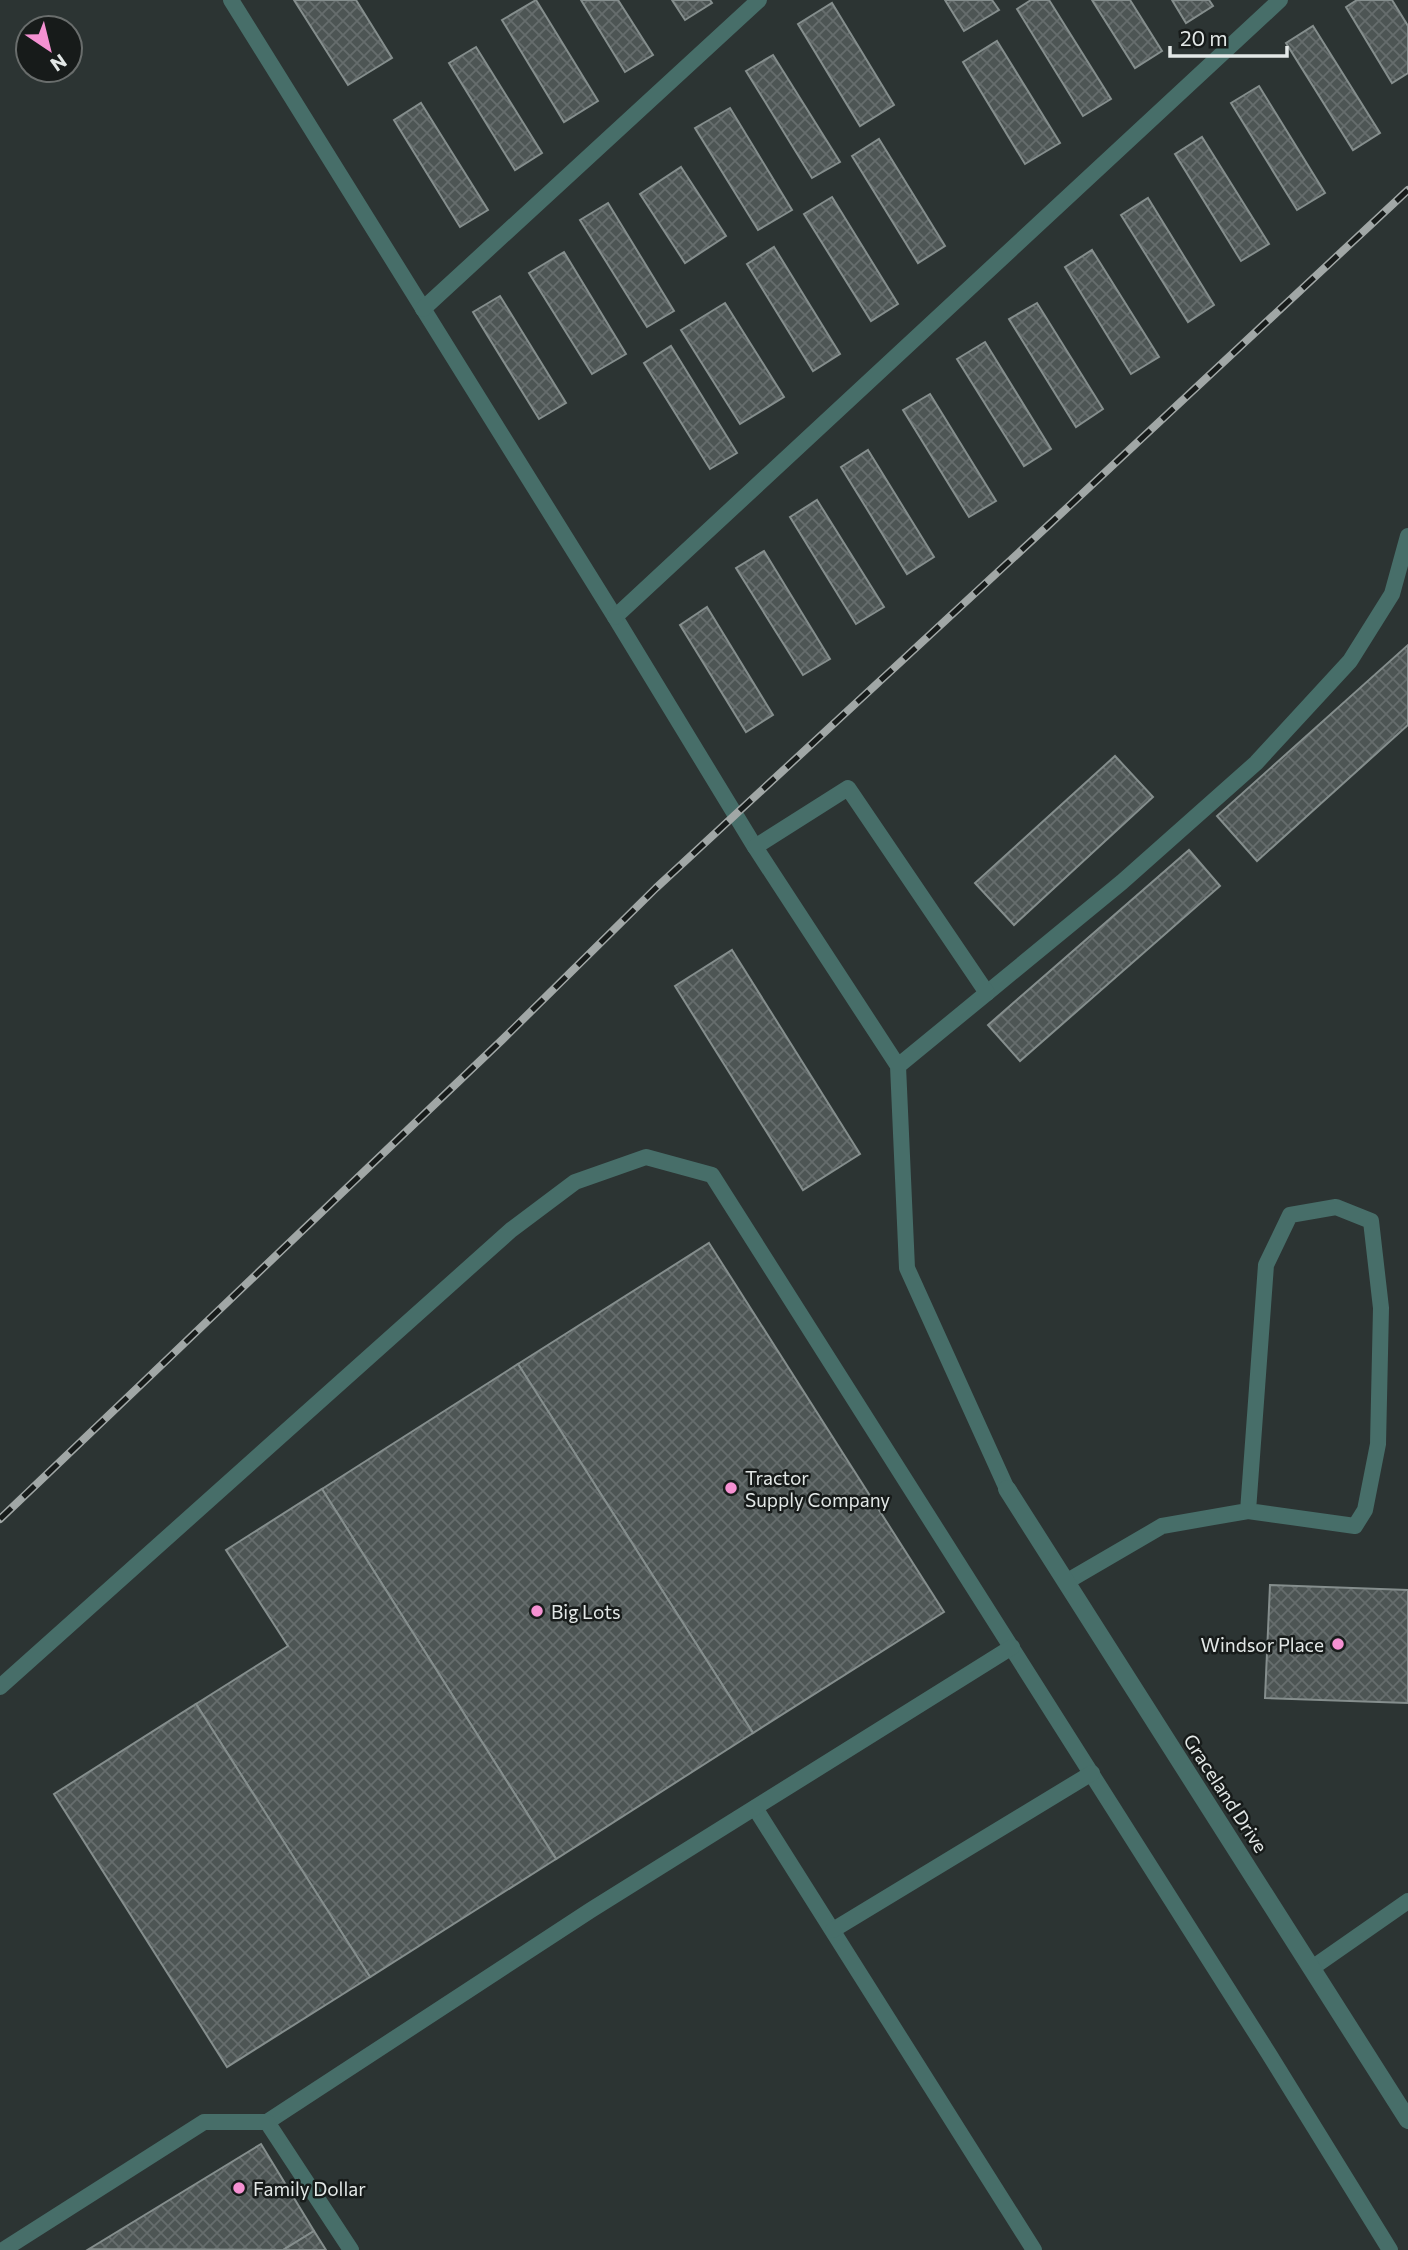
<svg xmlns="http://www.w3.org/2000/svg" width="1408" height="2250" viewBox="0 0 1408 2250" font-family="Commissioner,sans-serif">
	<defs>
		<pattern id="building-cross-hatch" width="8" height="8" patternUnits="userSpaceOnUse" patternTransform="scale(1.75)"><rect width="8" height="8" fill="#4d5554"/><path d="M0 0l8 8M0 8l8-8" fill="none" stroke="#666d6d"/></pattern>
	</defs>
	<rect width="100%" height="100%" fill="#2c3433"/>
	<g fill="url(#building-cross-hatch)" stroke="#858e8d" stroke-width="2">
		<polygon points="294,0 356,0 392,58 348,85"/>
		<polygon points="536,0 598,101 564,122 502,20"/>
		<polygon points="581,0 618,0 653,55 625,72"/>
		<polygon points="672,0 710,0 712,3 685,20"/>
		<polygon points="945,0 992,0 999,10 964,31"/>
		<polygon points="1031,0 1049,0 1111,99 1083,116 1017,9"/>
		<polygon points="1092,0 1130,0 1162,51 1135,68"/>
		<polygon points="1172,0 1209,0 1213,6 1186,23"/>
		<polygon points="1357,0 1392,0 1408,26 1408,73 1392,83 1346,7"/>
		<polygon points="832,3 894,105 860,126 798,24"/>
		<polygon points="1313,26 1380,133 1353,150 1286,43"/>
		<polygon points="997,41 1060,143 1025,164 963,62"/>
		<polygon points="476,47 542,153 515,170 449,63"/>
		<polygon points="773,55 840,162 812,178 746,71"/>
		<polygon points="1259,86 1325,193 1297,210 1231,103"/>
		<polygon points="421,103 488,210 460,227 394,120"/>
		<polygon points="730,108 792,210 758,230 695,128"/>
		<polygon points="1202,137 1269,244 1241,261 1175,154"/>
		<polygon points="879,139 945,246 918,263 852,156"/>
		<polygon points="681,167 726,236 685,263 640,194"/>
		<polygon points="832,197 898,304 871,321 804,214"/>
		<polygon points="1148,198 1214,305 1188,322 1121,215"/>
		<polygon points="608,203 674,311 647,327 580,220"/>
		<polygon points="774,247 840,354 813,371 747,264"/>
		<polygon points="1092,250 1159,357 1131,374 1065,267"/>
		<polygon points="564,252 626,354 592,374 529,273"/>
		<polygon points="500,296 566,403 539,419 473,312"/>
		<polygon points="725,303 784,397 740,424 681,330"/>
		<polygon points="1037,303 1103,409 1076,427 1009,319"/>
		<polygon points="985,342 1051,449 1024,466 957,359"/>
		<polygon points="671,346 737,453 710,469 644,363"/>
		<polygon points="930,394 996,501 969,517 903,410"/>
		<polygon points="868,450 934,557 907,574 841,467"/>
		<polygon points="817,500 884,607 856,624 790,517"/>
		<polygon points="764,551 830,659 803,675 736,568"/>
		<polygon points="707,607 773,715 746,732 680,625"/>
		<polygon points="1408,645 1408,725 1257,861 1217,816"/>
		<polygon points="1115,756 1153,797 1014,925 975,883"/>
		<polygon points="1189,850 1220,886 1020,1061 988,1025"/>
		<polygon points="732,950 860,1154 803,1190 675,986"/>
		<polygon points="709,1243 944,1612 753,1733 518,1364"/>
		<polygon points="518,1364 753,1733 556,1859 322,1489"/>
		<polygon points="322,1489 556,1859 370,1977 196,1704 288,1646 226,1550"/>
		<polygon points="1270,1585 1408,1590 1408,1703 1265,1698"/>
		<polygon points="196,1704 370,1977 227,2067 54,1794"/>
		<polygon points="261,2144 314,2231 283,2250 89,2249"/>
		<polygon points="314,2231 326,2250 283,2250"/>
	</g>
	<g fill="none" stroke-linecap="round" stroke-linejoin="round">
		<g stroke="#476e69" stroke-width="16">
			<polyline points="231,0 615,617 755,847"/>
			<polyline points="423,309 759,0"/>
			<polyline points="615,617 1280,0"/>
			<polyline points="987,993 1122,882 1256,763 1350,661 1392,594 1408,536"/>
			<polyline points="898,1066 755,847 848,788 987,993 898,1066 907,1268 1007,1489"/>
			<polyline points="1066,1582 1162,1526 1248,1511 1266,1265 1290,1215 1336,1207 1371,1221 1381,1308 1378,1444 1365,1510 1355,1526 1248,1511"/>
			<polyline points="0,1687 511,1230 575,1182 646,1157 712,1175 1269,2054 1390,2250"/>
			<polyline points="755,1808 1034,2250"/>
			<polyline points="833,1930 1092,1773"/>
			<polyline points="1312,1968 1408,1901"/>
			<polyline points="267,2122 591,1910 1012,1647"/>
			<polyline points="3,2250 204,2122 267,2122 351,2250"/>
		</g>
		<polyline stroke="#476e69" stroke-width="18" points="1007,1489 1408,2120"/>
		<g stroke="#a1a7a6" stroke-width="8">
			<polyline id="rail" points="0,1519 502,1040 656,888 1053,521 1408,190"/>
		</g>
		<use href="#rail" stroke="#171b1a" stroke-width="5" stroke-dasharray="16" stroke-linecap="butt"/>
	</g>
	<g fill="#f591d2" stroke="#171b1a" stroke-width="2.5">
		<circle cx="731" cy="1488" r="7"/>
		<circle cx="537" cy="1611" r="7"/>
		<circle cx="1338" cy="1644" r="7"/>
		<circle cx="239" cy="2188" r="7"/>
	</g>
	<g text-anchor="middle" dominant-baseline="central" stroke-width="5" stroke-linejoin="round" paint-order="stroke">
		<g font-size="19" fill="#e3e8e7" stroke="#171b1a" text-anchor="start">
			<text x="745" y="1477">Tractor<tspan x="745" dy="22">Supply Company</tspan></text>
			<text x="551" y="1611">Big Lots</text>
			<text x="1324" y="1644" text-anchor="end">Windsor Place</text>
			<text x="253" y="2188">Family Dollar</text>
		</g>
		<g font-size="19" fill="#e3e8e7" stroke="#171b1a">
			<text transform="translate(1226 1793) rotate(57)">Graceland Drive</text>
		</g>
	</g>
	<g transform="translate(49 49) rotate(145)"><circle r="33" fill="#171b1a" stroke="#696d6c" stroke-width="2"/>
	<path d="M0-5L12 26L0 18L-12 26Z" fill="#f591d2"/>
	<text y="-10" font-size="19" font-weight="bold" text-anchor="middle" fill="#e3e8e7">N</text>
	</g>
	<path d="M1170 46v10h117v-10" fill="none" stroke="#e3e8e7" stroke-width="3.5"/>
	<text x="1180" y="46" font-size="21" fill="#e3e8e7" stroke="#171b1a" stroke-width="5" paint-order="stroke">20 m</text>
</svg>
